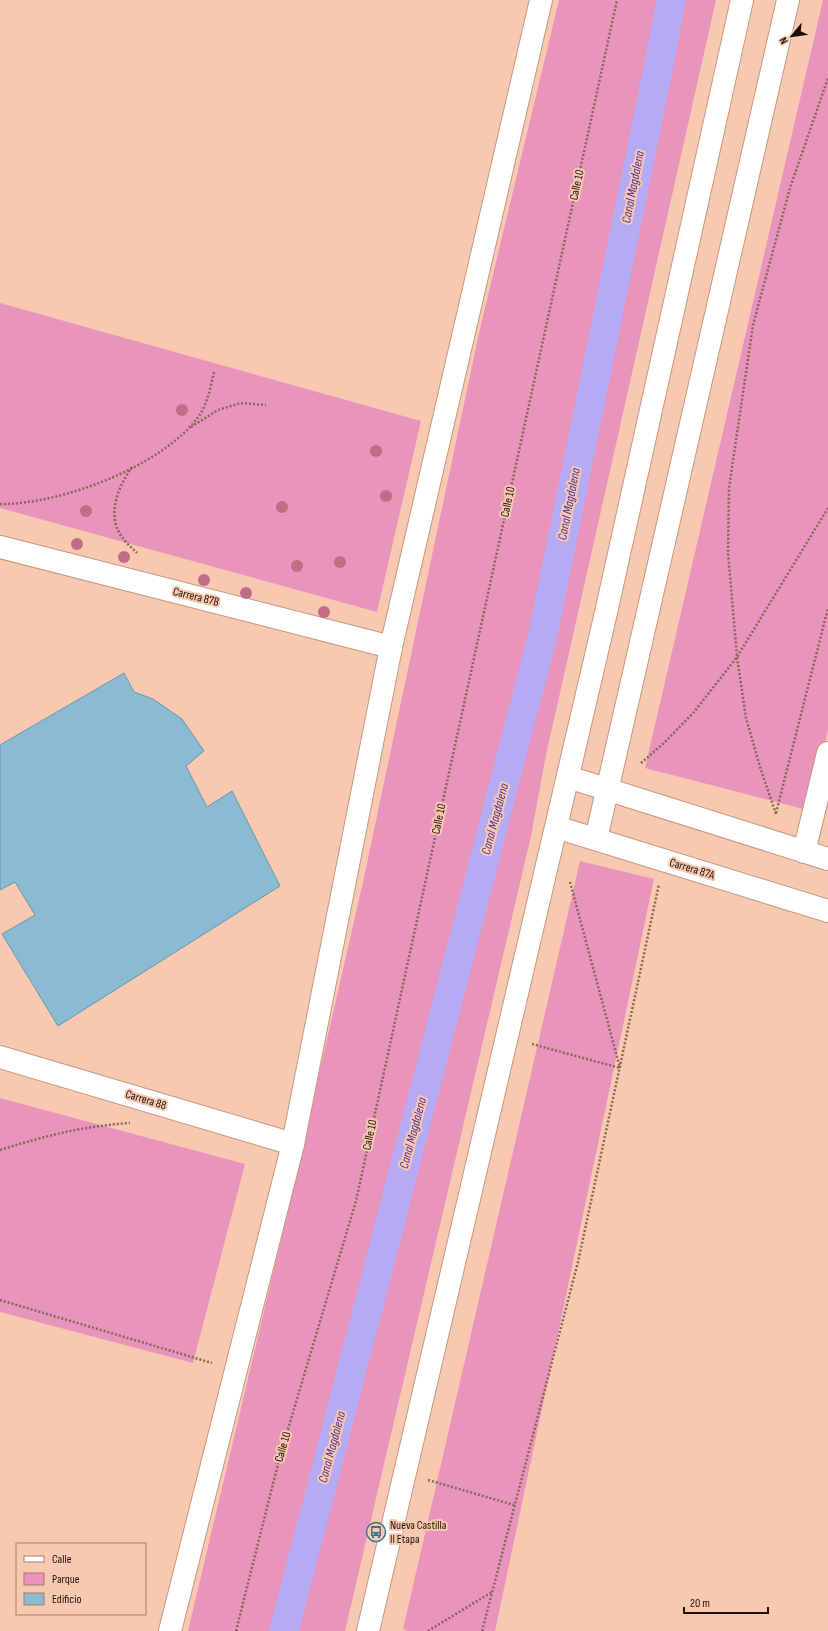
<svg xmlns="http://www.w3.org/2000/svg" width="828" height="1631" viewBox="0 0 828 1631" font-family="'Sofia Sans Condensed',sans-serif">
	<rect width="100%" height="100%" fill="#f8c9b0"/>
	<g fill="#e994bc">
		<polygon points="559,0 716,0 546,755 531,836 345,1631 188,1631 288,1210 363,882 479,333"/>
		<polygon points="823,0 828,0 828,731 807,810 645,768"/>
		<polygon points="0,303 421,421 377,612 0,508"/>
		<polygon points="580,861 654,879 495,1631 407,1631 403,1629"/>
		<polygon points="0,1098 245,1164 193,1363 0,1312"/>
	</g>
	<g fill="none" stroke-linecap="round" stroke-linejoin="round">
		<polyline stroke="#b5abf5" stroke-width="29" points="284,1631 543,634 662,49 671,0"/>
	</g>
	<polygon fill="#8abbd3" stroke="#6797af" points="124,673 134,692 153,699 182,719 204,751 186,766 207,807 232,791 280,886 58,1026 2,934 35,915 15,882 0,890 0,745"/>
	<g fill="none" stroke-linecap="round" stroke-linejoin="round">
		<g stroke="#c3977f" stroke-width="24">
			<g id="minor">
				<polyline points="0,547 391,647"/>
				<polyline points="568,777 828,859"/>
				<polyline points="556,827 828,911"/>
				<polyline points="596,839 788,0"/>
				<polyline points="804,852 828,753"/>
				<polyline points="0,1057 293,1144"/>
				<polyline points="170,1631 293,1144 391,647 541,0"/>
				<polyline points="368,1631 605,617 742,0"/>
			</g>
		</g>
		<g stroke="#866757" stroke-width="2.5" stroke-dasharray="2 2" stroke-linecap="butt">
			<polyline points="191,427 218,410 241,403 266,405"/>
			<path d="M132,467C118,487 106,515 122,537C126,543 132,548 137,553"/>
			<path d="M0,504C60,505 167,465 201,413C208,401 211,385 214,372"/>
			<polyline points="641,763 665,742 694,712 737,657 828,508"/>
			<polyline points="776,813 828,608"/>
			<polyline points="776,814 760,767 746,718 737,657 728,553 729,488 753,325 790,188 828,78"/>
			<polyline points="570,882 620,1068"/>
			<polyline points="532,1044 620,1068"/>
			<path d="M0,1150C44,1136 84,1126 130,1123"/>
			<polyline points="0,1300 212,1363"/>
			<polyline points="428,1480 514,1505"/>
			<polyline points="236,1631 280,1456 356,1201 617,0"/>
			<polyline points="428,1631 492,1592"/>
			<polyline points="482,1631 578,1262 659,884"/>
		</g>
		<use href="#minor" stroke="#fff" stroke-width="22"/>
	</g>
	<g fill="#c06d86">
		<circle cx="182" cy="410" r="6"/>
		<circle cx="376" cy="451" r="6"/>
		<circle cx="386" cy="496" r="6"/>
		<circle cx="282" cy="507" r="6"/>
		<circle cx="86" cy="511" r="6"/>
		<circle cx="77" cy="544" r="6"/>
		<circle cx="124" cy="557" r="6"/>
		<circle cx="340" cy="562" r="6"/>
		<circle cx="297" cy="566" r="6"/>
		<circle cx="204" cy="580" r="6"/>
		<circle cx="246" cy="593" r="6"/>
		<circle cx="324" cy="612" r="6"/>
	</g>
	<defs>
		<g id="bus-ring" transform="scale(1)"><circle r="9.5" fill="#f8c9b0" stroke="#3d758f" stroke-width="1.5"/><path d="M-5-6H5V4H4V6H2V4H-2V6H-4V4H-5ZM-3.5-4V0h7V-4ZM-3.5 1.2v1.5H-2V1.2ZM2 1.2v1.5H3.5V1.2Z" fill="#3d758f"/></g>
	</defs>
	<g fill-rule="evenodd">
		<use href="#bus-ring" x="376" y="1532"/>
	</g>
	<g text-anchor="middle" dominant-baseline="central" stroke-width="4" stroke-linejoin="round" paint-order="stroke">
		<g font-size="12" fill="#1e0f06" stroke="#f8c9b0">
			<text transform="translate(577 185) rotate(-78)">Calle 10</text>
			<text transform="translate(508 502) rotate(-78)">Calle 10</text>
			<text transform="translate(196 597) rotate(14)">Carrera 87B</text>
			<text transform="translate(439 819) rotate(-78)">Calle 10</text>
			<text transform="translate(692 869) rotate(17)">Carrera 87A</text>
			<text transform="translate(146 1100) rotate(17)">Carrera 88</text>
			<text transform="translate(370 1135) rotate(-78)">Calle 10</text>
			<text transform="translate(283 1447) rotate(-74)">Calle 10</text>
		</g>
		<g font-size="12" fill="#1e0f06" stroke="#f8c9b0" text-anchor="start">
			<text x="390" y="1525">Nueva Castilla<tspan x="390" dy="14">II Etapa</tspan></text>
		</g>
		<g font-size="13" font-style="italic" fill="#4b2e96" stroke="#f8c9b0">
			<text transform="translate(633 187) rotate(-79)">Canal Magdalena</text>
			<text transform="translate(569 504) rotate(-79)">Canal Magdalena</text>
			<text transform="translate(495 819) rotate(-75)">Canal Magdalena</text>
			<text transform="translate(413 1133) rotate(-75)">Canal Magdalena</text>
			<text transform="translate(332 1447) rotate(-75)">Canal Magdalena</text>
		</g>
	</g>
	<rect x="16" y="1543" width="130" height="72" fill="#f8c9b0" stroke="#a17f6c"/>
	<rect x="24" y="1556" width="20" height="6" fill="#ffffff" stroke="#a17f6c"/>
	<text x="52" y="1563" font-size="12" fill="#1e0f06">Calle</text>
	<rect x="24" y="1573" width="20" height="12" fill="#e994bc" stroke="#a17f6c"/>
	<text x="52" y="1583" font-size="12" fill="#1e0f06">Parque</text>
	<rect x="24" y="1593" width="20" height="12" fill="#8abbd3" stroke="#a17f6c"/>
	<text x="52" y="1603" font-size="12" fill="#1e0f06">Edificio</text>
	<g transform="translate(792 36) rotate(241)" stroke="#f8c9b0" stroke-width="3" paint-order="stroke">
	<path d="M0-3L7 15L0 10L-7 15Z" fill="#1e0f06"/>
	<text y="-6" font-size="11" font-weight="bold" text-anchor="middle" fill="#1e0f06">N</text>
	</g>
	<path d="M684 1607v6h84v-6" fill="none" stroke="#1e0f06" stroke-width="2"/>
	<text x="690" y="1607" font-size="12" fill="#1e0f06" stroke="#f8c9b0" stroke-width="3" paint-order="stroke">20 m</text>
</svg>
